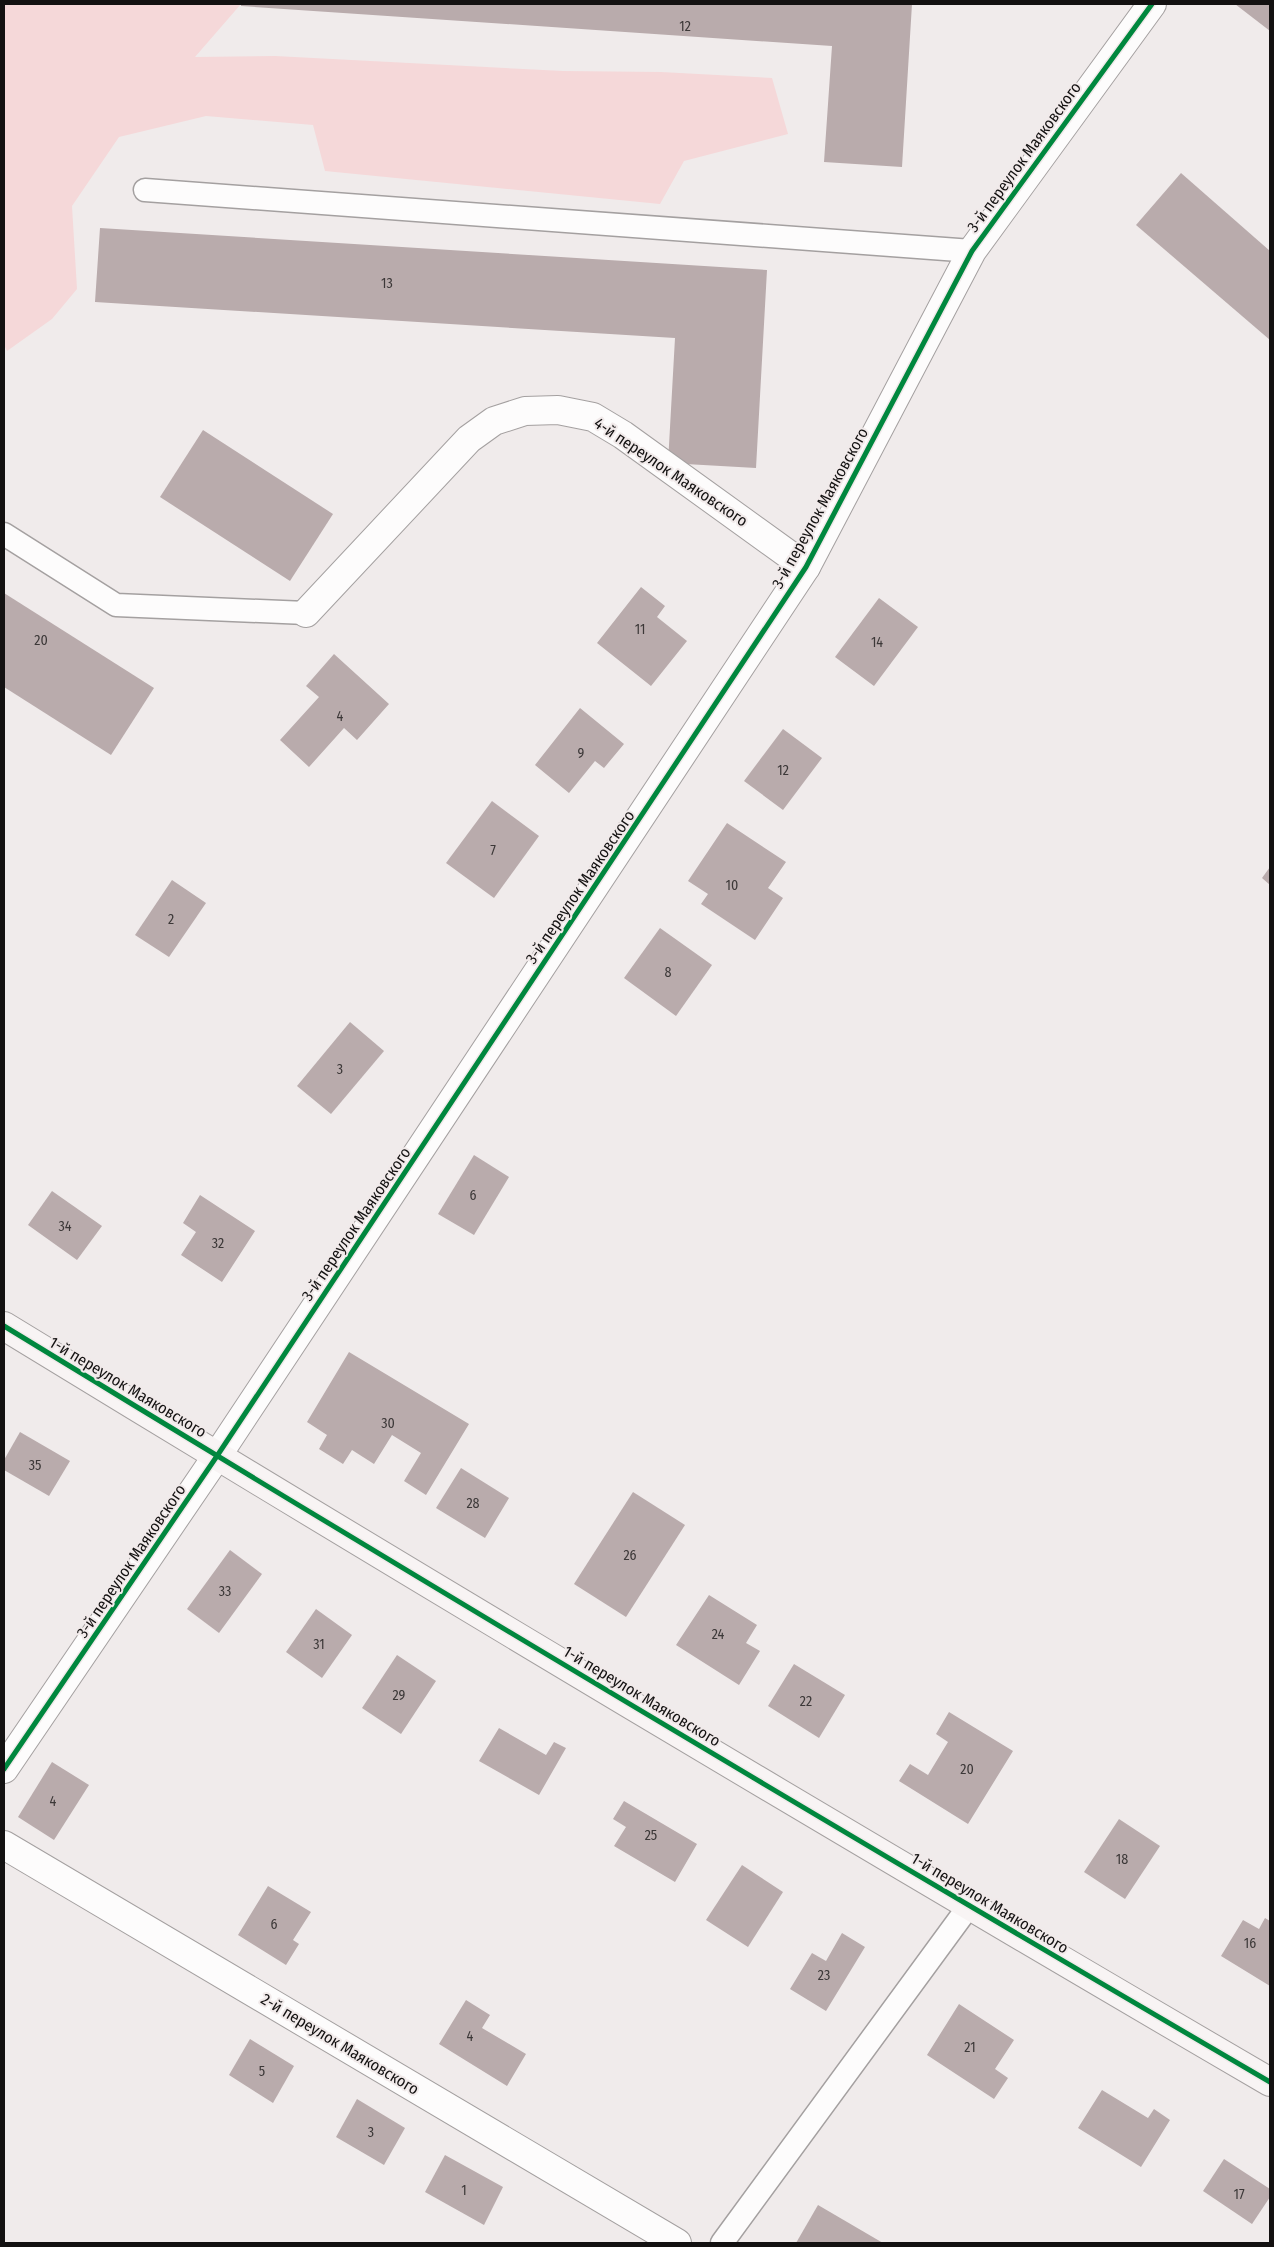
<svg xmlns="http://www.w3.org/2000/svg" width="1274" height="2247" viewBox="0 0 1274 2247" font-family="'Fira Sans Condensed',sans-serif">
	<rect width="100%" height="100%" fill="#f0ebeb"/>
	<polygon fill="#f5d8d9" points="4,4 241,4 195,57 275,56 563,71 661,72 772,78 788,134 684,161 660,204 325,171 313,125 206,116 119,137 72,206 77,289 52,319 7,351 4,345"/>
	<g fill="#b9abac">
		<polygon points="241,4 912,4 902,167 824,162 832,46 241,6"/>
		<polygon points="1235,4 1270,4 1270,31"/>
		<polygon points="1181,173 1270,251 1270,340 1136,225"/>
		<polygon points="100,228 767,270 756,468 668,463 675,338 95,302"/>
		<polygon points="203,430 333,514 290,581 160,497"/>
		<polygon points="641,587 665,606 657,617 687,641 651,686 597,643"/>
		<polygon points="4,593 154,688 111,755 4,687"/>
		<polygon points="879,598 918,627 874,686 835,657"/>
		<polygon points="334,654 389,704 357,740 344,728 309,767 280,740 319,697 306,686"/>
		<polygon points="580,708 624,744 604,768 595,761 569,793 535,765"/>
		<polygon points="783,729 822,758 783,810 744,781"/>
		<polygon points="492,801 539,836 494,898 446,863"/>
		<polygon points="727,823 786,862 768,888 783,898 755,940 701,904 708,894 688,881"/>
		<polygon points="1270,867 1270,885 1262,878"/>
		<polygon points="172,880 206,903 169,957 135,935"/>
		<polygon points="660,928 712,965 676,1016 624,978"/>
		<polygon points="350,1022 384,1051 331,1114 297,1086"/>
		<polygon points="474,1155 509,1177 474,1235 438,1214"/>
		<polygon points="52,1191 102,1226 77,1260 28,1225"/>
		<polygon points="200,1195 255,1231 222,1282 181,1255 196,1232 183,1223"/>
		<polygon points="349,1352 469,1424 426,1495 404,1481 421,1453 392,1435 374,1464 352,1450 343,1464 319,1449 327,1435 307,1422"/>
		<polygon points="20,1432 70,1461 49,1496 4,1470 4,1460"/>
		<polygon points="461,1468 509,1498 485,1538 436,1508"/>
		<polygon points="633,1492 685,1525 626,1617 574,1584"/>
		<polygon points="230,1550 262,1574 219,1633 187,1609"/>
		<polygon points="709,1595 757,1625 746,1643 760,1651 739,1685 676,1645"/>
		<polygon points="316,1609 352,1635 322,1678 286,1652"/>
		<polygon points="397,1655 436,1681 401,1734 362,1708"/>
		<polygon points="794,1664 845,1695 819,1738 768,1706"/>
		<polygon points="949,1712 1013,1751 968,1824 899,1781 910,1764 928,1775 948,1742 936,1734"/>
		<polygon points="499,1728 546,1755 554,1742 566,1748 539,1795 479,1761"/>
		<polygon points="52,1762 89,1785 54,1840 18,1817"/>
		<polygon points="624,1801 697,1844 675,1882 614,1846 626,1827 613,1819"/>
		<polygon points="1119,1819 1160,1846 1125,1899 1084,1872"/>
		<polygon points="742,1865 783,1892 748,1947 706,1920"/>
		<polygon points="268,1886 311,1912 293,1940 299,1944 286,1965 238,1935"/>
		<polygon points="1265,1918 1270,1921 1270,1986 1221,1956 1243,1920 1259,1929"/>
		<polygon points="842,1933 865,1947 826,2011 790,1989 812,1953 826,1961"/>
		<polygon points="466,2000 490,2015 482,2028 526,2054 507,2086 439,2044"/>
		<polygon points="959,2004 1014,2040 995,2069 1008,2078 994,2099 927,2055"/>
		<polygon points="250,2039 294,2066 273,2103 229,2075"/>
		<polygon points="1102,2090 1148,2118 1154,2109 1170,2120 1141,2167 1078,2128"/>
		<polygon points="357,2099 405,2128 384,2165 336,2137"/>
		<polygon points="445,2155 503,2187 484,2225 425,2192"/>
		<polygon points="1224,2159 1270,2189 1270,2197 1252,2224 1203,2191"/>
		<polygon points="818,2205 883,2243 796,2243"/>
	</g>
	<g fill="none" stroke-linecap="round" stroke-linejoin="round">
		<g stroke="#a4a0a0" stroke-width="25">
			<g id="lane">
				<polyline points="145,190 972,251"/>
				<polyline points="4,534 116,605 306,613"/>
				<polyline points="722,2243 969,1906"/>
			</g>
		</g>
		<g stroke="#a4a0a0" stroke-width="30">
			<g id="street">
				<polyline points="306,613 469,439 494,421 525,411 558,410 593,417 623,435 806,567"/>
				<polyline points="4,1769 217,1456 806,567 972,251 1152,4"/>
				<polyline points="4,1845 677,2243"/>
			</g>
		</g>
		<g stroke="#a4a0a0" stroke-width="30">
			<path id="secondary" d="M4,1326C423,1582 845,1834 1270,2082"/>
		</g>
		<use href="#lane" stroke="#fdfcfc" stroke-width="22"/>
		<use href="#street" stroke="#fdfcfc" stroke-width="28"/>
		<use href="#secondary" stroke="#f8f4f4" stroke-width="28"/>
		<g stroke="#f1eaea" stroke-width="8">
			<g id="cycleway">
				<path d="M4,1326C423,1582 845,1834 1270,2082"/>
				<polyline points="4,1769 217,1456 806,567 972,251 1152,4"/>
			</g>
		</g>
		<use href="#cycleway" stroke="#00873e" stroke-width="5"/>
	</g>
	<g text-anchor="middle" dominant-baseline="central" stroke-width="4" stroke-linejoin="round" paint-order="stroke">
		<g font-size="14" fill="#3c3838">
			<text x="685" y="26">12</text>
			<text x="387" y="283">13</text>
			<text x="640" y="629">11</text>
			<text x="41" y="640">20</text>
			<text x="877" y="642">14</text>
			<text x="340" y="716">4</text>
			<text x="581" y="753">9</text>
			<text x="783" y="770">12</text>
			<text x="493" y="850">7</text>
			<text x="732" y="885">10</text>
			<text x="171" y="919">2</text>
			<text x="668" y="972">8</text>
			<text x="340" y="1069">3</text>
			<text x="473" y="1195">6</text>
			<text x="65" y="1226">34</text>
			<text x="218" y="1243">32</text>
			<text x="388" y="1423">30</text>
			<text x="35" y="1465">35</text>
			<text x="473" y="1503">28</text>
			<text x="630" y="1555">26</text>
			<text x="225" y="1591">33</text>
			<text x="718" y="1634">24</text>
			<text x="319" y="1644">31</text>
			<text x="399" y="1695">29</text>
			<text x="806" y="1701">22</text>
			<text x="967" y="1769">20</text>
			<text x="53" y="1801">4</text>
			<text x="651" y="1835">25</text>
			<text x="1122" y="1859">18</text>
			<text x="274" y="1924">6</text>
			<text x="1250" y="1943">16</text>
			<text x="824" y="1975">23</text>
			<text x="470" y="2036">4</text>
			<text x="970" y="2047">21</text>
			<text x="262" y="2071">5</text>
			<text x="371" y="2132">3</text>
			<text x="464" y="2190">1</text>
			<text x="1239" y="2194">17</text>
		</g>
		<g font-size="16" fill="#131111" stroke="#f1eaea">
			<text transform="translate(1024 157) rotate(-54)">3-й переулок Маяковского</text>
			<text transform="translate(671 472) rotate(34)">4-й переулок Маяковского</text>
			<text transform="translate(820 508) rotate(-61)">3-й переулок Маяковского</text>
			<text transform="translate(580 887) rotate(-56)">3-й переулок Маяковского</text>
			<text transform="translate(356 1224) rotate(-56)">3-й переулок Маяковского</text>
			<text transform="translate(128 1387) rotate(31)">1-й переулок Маяковского</text>
			<text transform="translate(131 1561) rotate(-56)">3-й переулок Маяковского</text>
			<text transform="translate(642 1696) rotate(31)">1-й переулок Маяковского</text>
			<text transform="translate(990 1903) rotate(31)">1-й переулок Маяковского</text>
			<text transform="translate(340 2044) rotate(31)">2-й переулок Маяковского</text>
		</g>
	</g>
	<rect width="1274" height="2247" fill="none" stroke="#131111" stroke-width="10"/>
</svg>
